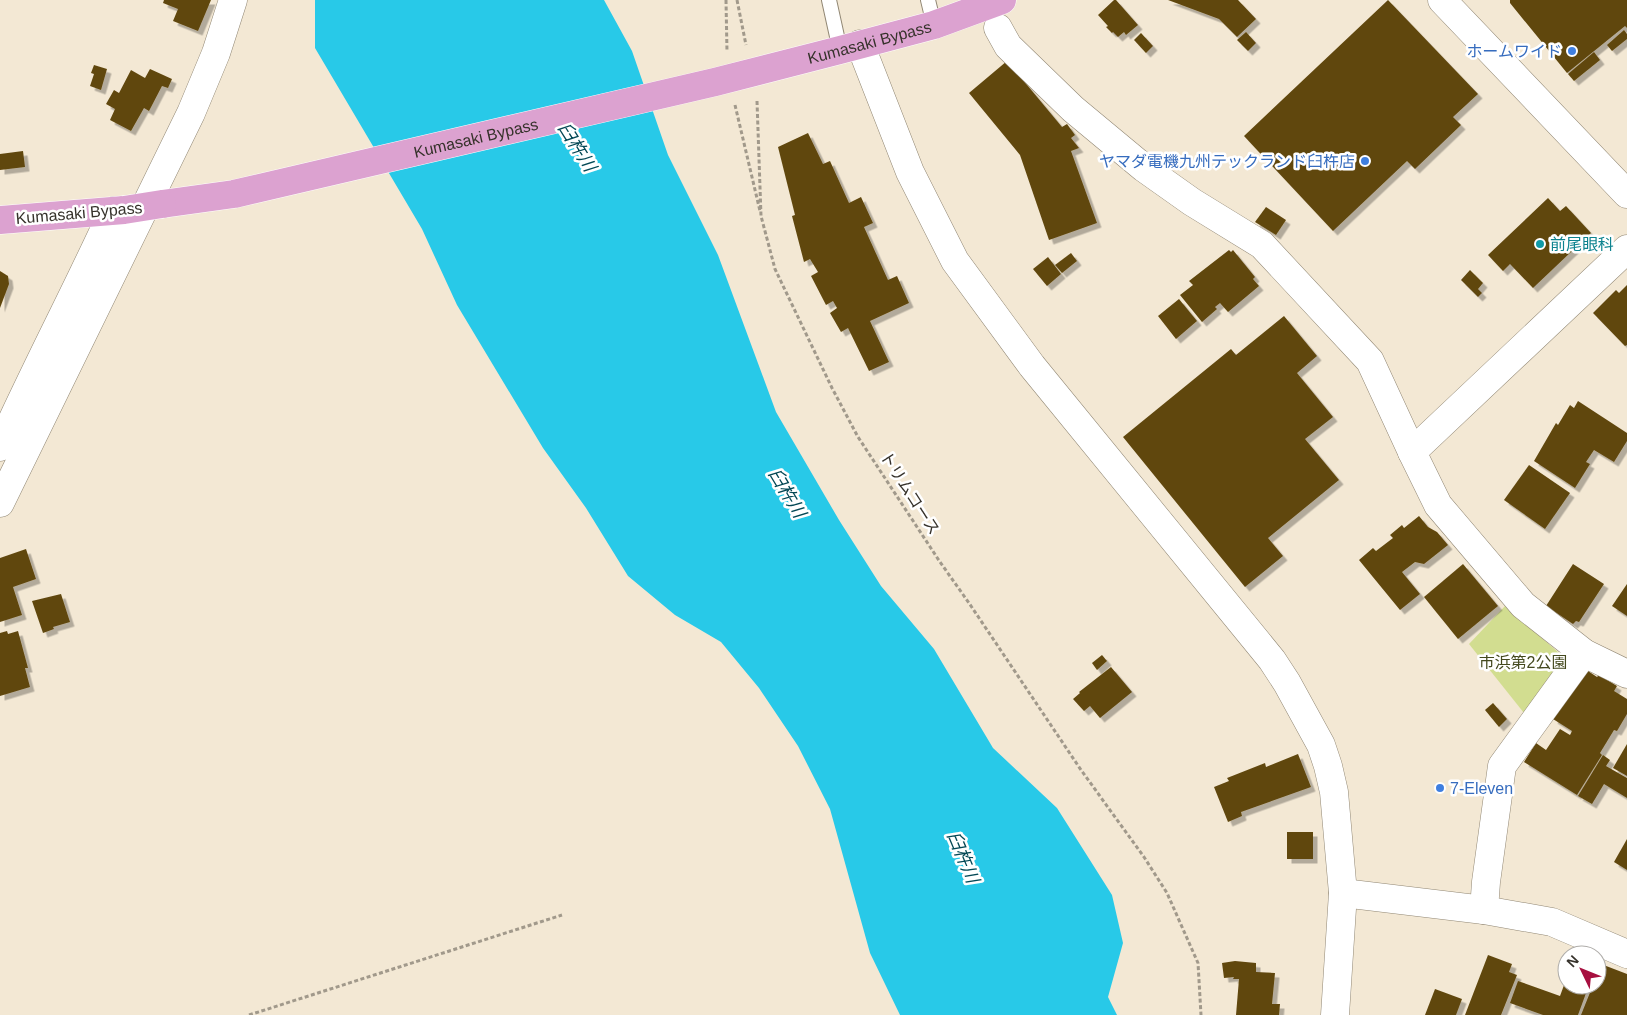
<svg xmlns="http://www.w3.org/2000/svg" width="1627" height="1015" viewBox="0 0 1627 1015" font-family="Arial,'Noto Sans JP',sans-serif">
	<defs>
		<filter id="shadow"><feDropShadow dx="4.5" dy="4.5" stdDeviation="0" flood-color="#0004"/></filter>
	</defs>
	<rect width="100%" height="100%" fill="#f3e8d4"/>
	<polygon fill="#d2dd90" points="1505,606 1566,659 1524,713 1469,644"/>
	<polygon fill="#28c9e8" points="315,0 604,0 632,51 668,155 718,255 776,412 839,520 881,586 934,649 993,748 1057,808 1112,895 1123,943 1108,997 1117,1015 900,1015 870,953 830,809 798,746 759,688 721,642 675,615 628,576 586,508 543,448 457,305 422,229 315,48"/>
	<g fill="#60470e" filter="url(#shadow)">
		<polygon points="164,0 211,0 198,31 173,21 178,9 163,3"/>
		<polygon points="1114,0 1116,0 1138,25 1126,35 1124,32 1118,37 1113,32 1112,33 1106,27 1108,26 1098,15"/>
		<polygon points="1168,0 1238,0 1256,19 1237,37 1219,19"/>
		<polygon points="1388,0 1478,94 1453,117 1461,125 1415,169 1407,161 1333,231 1244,136"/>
		<polygon points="1510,0 1627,0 1627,28 1625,26 1567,73 1510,3"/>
		<polygon points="1624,30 1627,34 1627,39 1612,51 1607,45"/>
		<polygon points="1246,32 1256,43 1248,51 1237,40"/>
		<polygon points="1141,33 1153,46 1146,53 1134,40"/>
		<polygon points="1594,52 1600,60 1574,81 1568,74"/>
		<polygon points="1007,61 1062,127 1067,124 1075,135 1071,138 1079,148 1071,151 1097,223 1049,240 1020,155 969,93"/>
		<polygon points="94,65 107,69 101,90 90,86 94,74 91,73"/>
		<polygon points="150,69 172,79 168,88 162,86 149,111 144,108 131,131 110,120 115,109 106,104 114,90 119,93 131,70 145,78"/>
		<polygon points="808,133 823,164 830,161 849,203 861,197 873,223 864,227 888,280 897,276 909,303 870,321 889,362 869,371 848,328 841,332 830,313 837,308 833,301 826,305 811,276 818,272 810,259 804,262 792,216 795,215 778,147"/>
		<polygon points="23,151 25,167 0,170 0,154"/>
		<polygon points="1548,198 1560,211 1566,206 1591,233 1533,288 1510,264 1503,271 1488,255"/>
		<polygon points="1266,207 1286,220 1276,235 1255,222"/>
		<polygon points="1229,250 1231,252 1233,250 1255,277 1253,279 1259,286 1228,312 1220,303 1215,307 1217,309 1202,322 1180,295 1193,285 1189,281"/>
		<polygon points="1071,253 1077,261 1062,273 1055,265"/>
		<polygon points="1048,257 1061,274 1047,286 1033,269"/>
		<polygon points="1470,270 1483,283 1478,289 1482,293 1478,297 1461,280"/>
		<polygon points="0,271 8,276 9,284 0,308"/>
		<polygon points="1627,285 1627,345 1625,346 1593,313 1616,290 1619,293"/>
		<polygon points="1179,299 1197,321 1176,339 1158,316"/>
		<polygon points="1284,316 1317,356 1297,373 1333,417 1305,439 1339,480 1268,538 1283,556 1245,587 1123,437 1231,349 1236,355"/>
		<polygon points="1578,401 1627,433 1627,441 1614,462 1594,450 1586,462 1590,464 1575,488 1534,461 1556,423 1558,425 1570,405 1574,408"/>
		<polygon points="1529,465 1570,493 1545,529 1504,500"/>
		<polygon points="1419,516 1428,527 1437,532 1448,545 1424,564 1415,562 1402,572 1420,594 1400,610 1359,560 1373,548 1376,551 1393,538 1390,535 1402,525 1404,528"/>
		<polygon points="26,549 36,579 13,587 22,615 0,622 0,558"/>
		<polygon points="1463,564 1498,606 1458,639 1424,597"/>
		<polygon points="1573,564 1604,584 1579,622 1576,621 1573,624 1546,606"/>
		<polygon points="1627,584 1627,616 1612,606"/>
		<polygon points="61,594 70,622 53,627 54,629 43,633 32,601"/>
		<polygon points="7,631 8,634 18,631 28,668 25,668 30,687 0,696 0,633"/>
		<polygon points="1102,655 1107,661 1097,670 1092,663"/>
		<polygon points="1111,667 1132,692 1100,718 1090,706 1084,711 1073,699 1080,693 1079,692"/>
		<polygon points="1585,669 1597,677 1599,675 1617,686 1614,691 1627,699 1627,714 1617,731 1614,730 1600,753 1602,755 1577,795 1524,762 1536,743 1546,750 1560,729 1570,735 1572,731 1553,719"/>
		<polygon points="1493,703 1507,719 1499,727 1485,710"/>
		<polygon points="1627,744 1627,776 1613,768"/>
		<polygon points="1298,754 1311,787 1241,812 1242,816 1228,822 1214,787 1229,781 1227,778 1265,763 1266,767"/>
		<polygon points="1603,755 1610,760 1606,766 1627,778 1627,798 1604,784 1592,804 1578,796"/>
		<rect x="1287" y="832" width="26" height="27"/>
		<polygon points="1627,839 1627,870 1614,862"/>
		<polygon points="1488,955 1512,964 1509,972 1517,975 1501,1015 1465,1015"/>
		<polygon points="1235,961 1256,963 1256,972 1275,973 1272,1004 1280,1004 1279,1015 1236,1015 1239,979 1233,979 1234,977 1224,978 1222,963"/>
		<polygon points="1601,964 1627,974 1627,1015 1581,1015 1593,985 1597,985 1597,973"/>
		<polygon points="1567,977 1567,985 1589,985 1578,1015 1543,1015 1510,1003 1518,981 1560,996"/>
		<polygon points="1435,989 1462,999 1456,1015 1425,1015"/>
	</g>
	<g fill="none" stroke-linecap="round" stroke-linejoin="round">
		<g stroke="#918774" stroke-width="16">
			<g id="service">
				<polyline points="829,0 840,50"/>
				<polyline points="928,0 934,25"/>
			</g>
		</g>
		<g stroke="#918774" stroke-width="29">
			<g id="minor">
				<polyline points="998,28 1008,46 1073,109 1144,168 1192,202 1262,245 1370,361 1412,452 1438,505 1523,605 1584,653 1627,674"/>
				<path d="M0,447C36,367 77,290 113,211"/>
				<polyline points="1412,452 1627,249"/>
				<polyline points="0,503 191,113 216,53 233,0"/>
				<polyline points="1343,893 1484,910 1552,922 1627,954"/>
				<polyline points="1484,910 1486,882 1502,766 1584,653"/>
			</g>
		</g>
		<g stroke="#918774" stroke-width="29">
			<g id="tertiary">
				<polyline points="1442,0 1627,194"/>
				<polyline points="860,44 910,172 955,261 1032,366 1272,660 1287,683 1321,745 1328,766 1334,792 1343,893 1335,1015"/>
			</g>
		</g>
		<g stroke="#fff" stroke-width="29">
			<g id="trunk">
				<path id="s1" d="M162,204L234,194L715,82L840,50L934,25L1002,0"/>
				<polyline points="0,220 124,210"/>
			</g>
		</g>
		<g stroke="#a1998b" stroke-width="3" stroke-dasharray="4 2.5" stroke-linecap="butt">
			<polyline points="726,0 727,52"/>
			<polyline points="737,0 746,45"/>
			<polyline points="757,101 761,216 775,269 832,388 858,437 940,562 969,603 1081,770 1144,857 1167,893 1198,963 1201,1015"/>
			<polyline points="735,105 760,211"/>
			<polyline points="249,1015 562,915"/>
		</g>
		<use href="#service" stroke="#fff" stroke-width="14"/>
		<use href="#minor" stroke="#fff" stroke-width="28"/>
		<use href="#tertiary" stroke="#fff" stroke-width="28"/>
		<use href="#trunk" stroke="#dca2d0" stroke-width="28"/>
		<g stroke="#fff" stroke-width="29" stroke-linecap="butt">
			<polyline id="trunk-bridge" points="124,210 162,204"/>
		</g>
		<use href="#trunk-bridge" stroke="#dca2d0" stroke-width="28"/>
	</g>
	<g fill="#3f7fe0" stroke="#fff" stroke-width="2">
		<circle cx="1572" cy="51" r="5"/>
		<circle cx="1365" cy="161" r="5"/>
		<circle cx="1440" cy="788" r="5"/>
	</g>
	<circle fill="#0f9aa8" stroke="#fff" stroke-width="2" cx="1540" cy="244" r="5"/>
	<g text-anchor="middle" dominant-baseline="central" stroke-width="5" stroke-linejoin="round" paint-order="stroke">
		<g font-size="16" fill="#36322b" stroke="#fff">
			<text stroke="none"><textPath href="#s1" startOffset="726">Kumasaki Bypass</textPath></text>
			<text stroke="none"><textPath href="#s1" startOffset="321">Kumasaki Bypass</textPath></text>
			<text transform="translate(79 213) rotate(-5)">Kumasaki Bypass</text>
			<text transform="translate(910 493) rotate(57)">トリムコース</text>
		</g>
		<g font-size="16" fill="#366cbe" stroke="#fff" text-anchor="end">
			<text x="1562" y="51">ホームワイド</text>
			<text x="1355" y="161">ヤマダ電機九州テックランド臼杵店</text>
			<text x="1450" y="788" text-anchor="start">7-Eleven</text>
		</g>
		<g font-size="16" fill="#0d838f" stroke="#fff" text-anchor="start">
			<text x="1550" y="244">前尾眼科</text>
		</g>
		<g font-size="16" fill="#44491e" stroke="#fff">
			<text x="1523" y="662">市浜第2公園</text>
		</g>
		<g font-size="18" font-style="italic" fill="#044855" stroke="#fff">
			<text transform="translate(577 147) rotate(58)">臼杵川</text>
			<text transform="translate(787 493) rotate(59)">臼杵川</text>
			<text transform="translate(963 857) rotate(67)">臼杵川</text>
		</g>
	</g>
	<g transform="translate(1582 970) rotate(313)"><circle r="24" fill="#ffffff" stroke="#afadaa"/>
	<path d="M0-4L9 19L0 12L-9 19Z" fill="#a70f3f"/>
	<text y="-8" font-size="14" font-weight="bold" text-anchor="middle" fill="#36322b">N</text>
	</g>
</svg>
